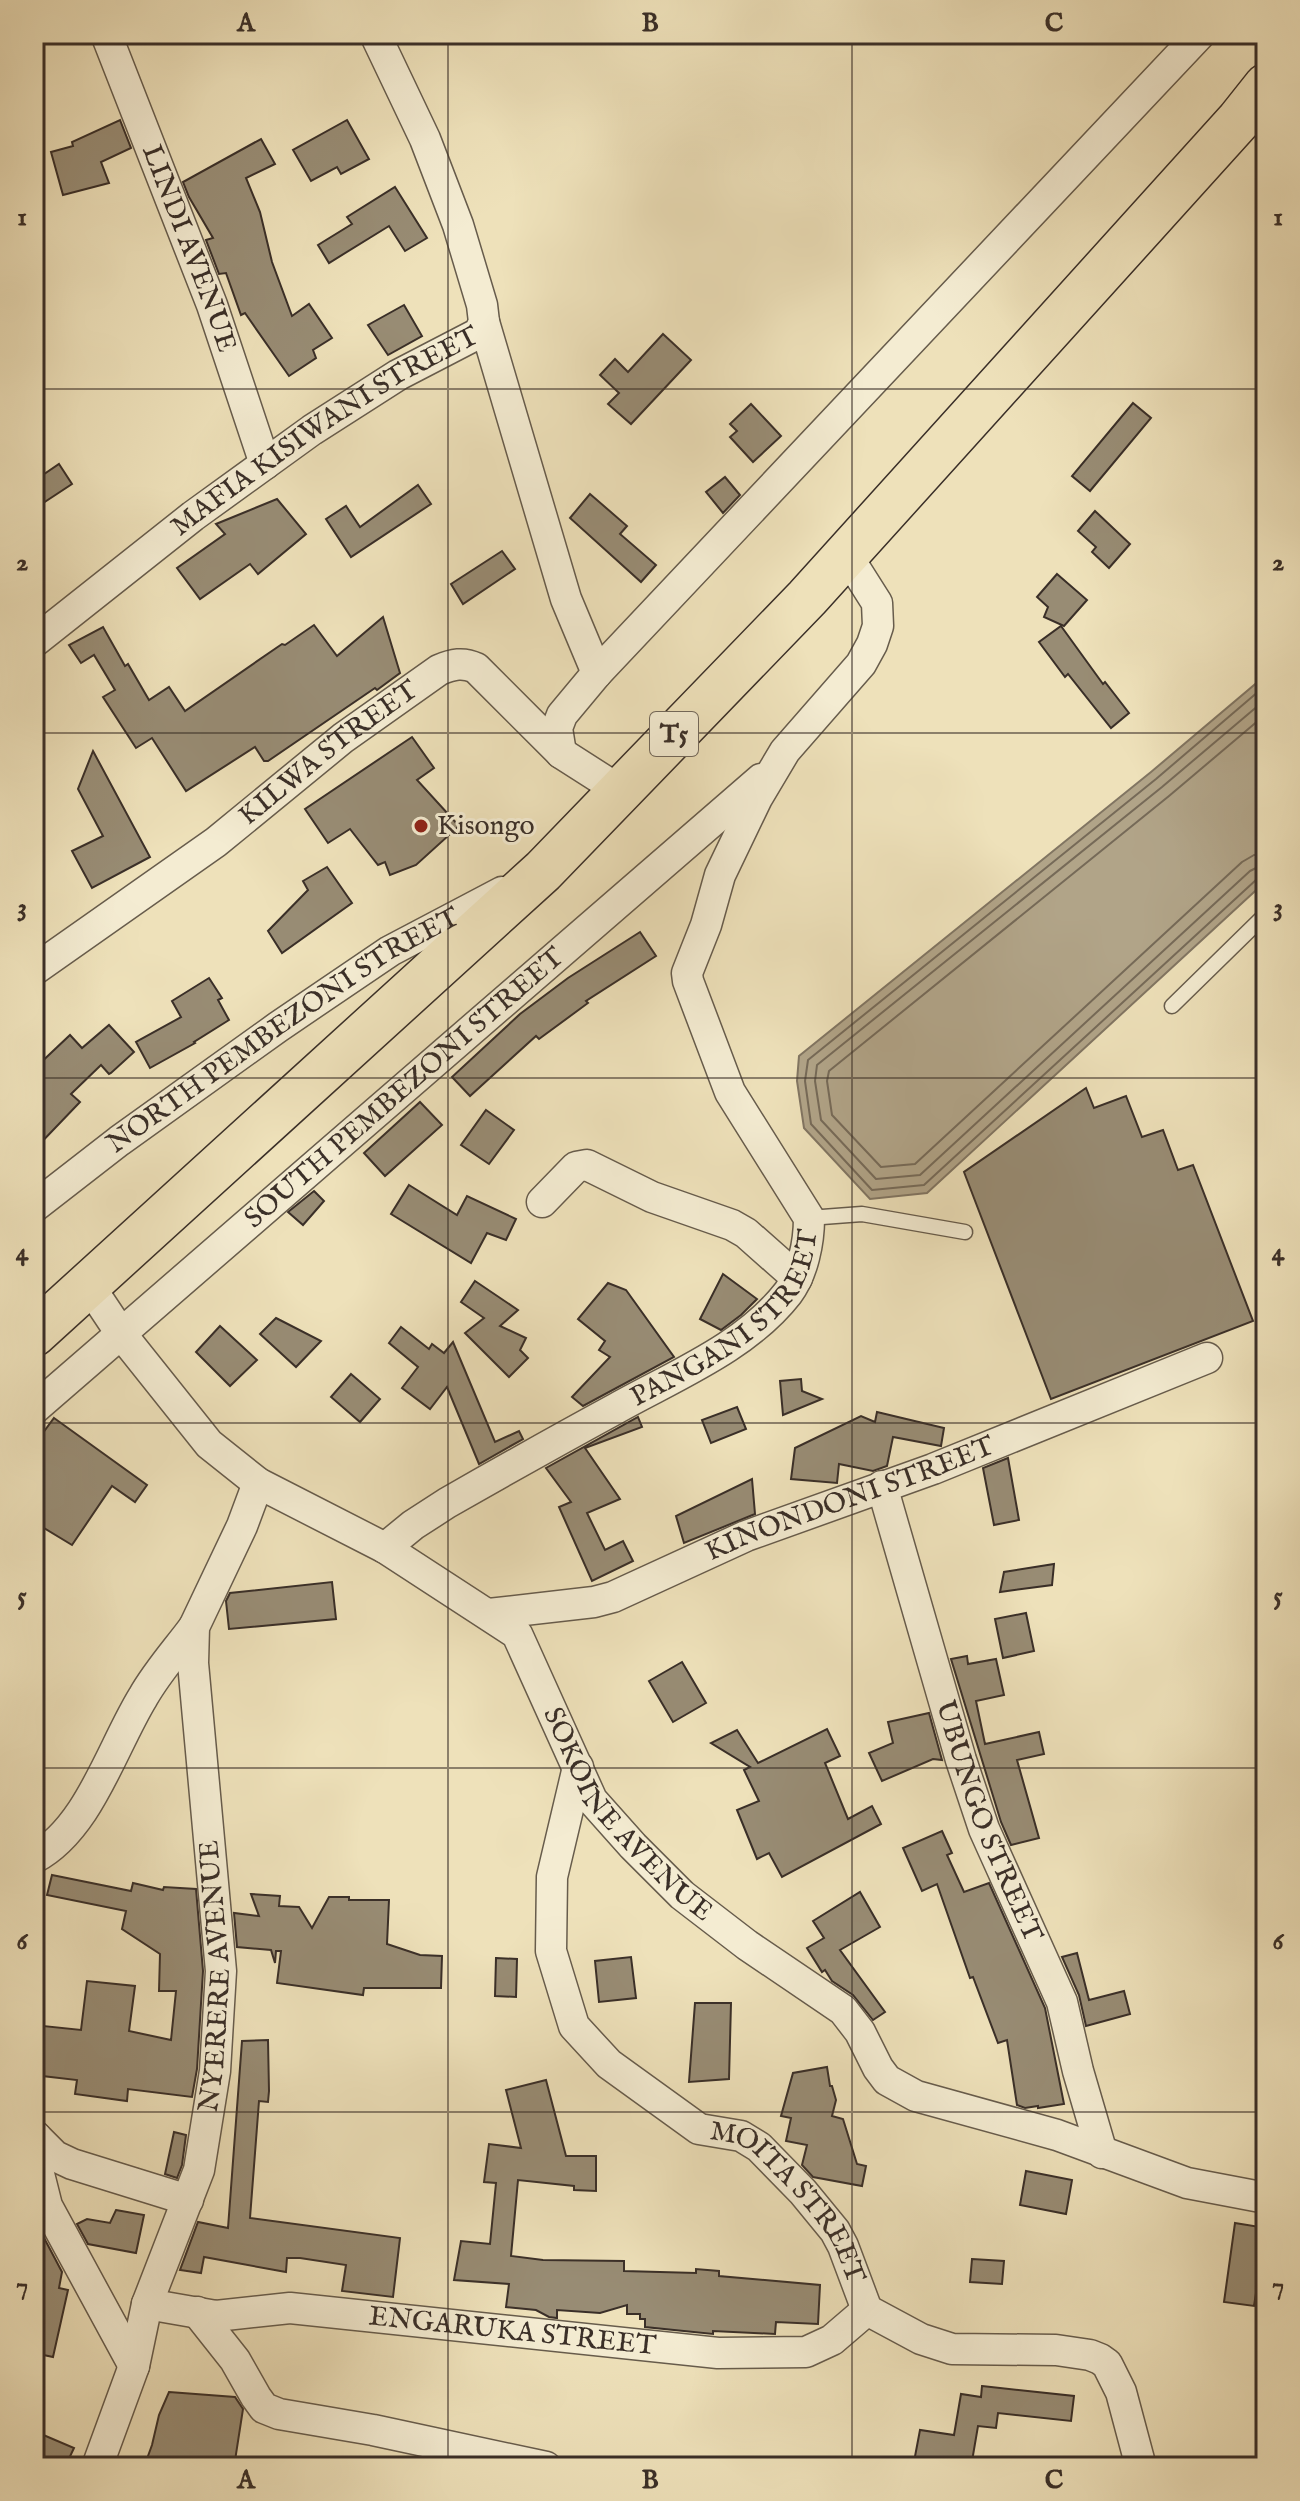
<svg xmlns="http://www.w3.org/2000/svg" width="1300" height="2501" viewBox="0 0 1300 2501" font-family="'IM FELL English',serif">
	<rect width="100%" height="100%" fill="#eee1ba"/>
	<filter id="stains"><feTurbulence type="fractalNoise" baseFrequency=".0025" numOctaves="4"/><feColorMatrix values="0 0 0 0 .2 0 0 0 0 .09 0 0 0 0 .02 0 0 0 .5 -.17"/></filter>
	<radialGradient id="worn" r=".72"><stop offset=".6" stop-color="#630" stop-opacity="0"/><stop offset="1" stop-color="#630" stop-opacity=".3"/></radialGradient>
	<polygon fill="#b1a488" stroke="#817562" stroke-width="2" points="1266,675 1266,881 927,1193 870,1199 804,1128 797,1081 799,1056 1151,772"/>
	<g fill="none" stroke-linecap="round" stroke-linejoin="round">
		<g stroke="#766a58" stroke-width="2">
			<polyline points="1266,685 1156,779 808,1060 805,1081 811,1124 872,1190 924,1185 1257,879 1266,876"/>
			<polyline points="1266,699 1162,787 817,1065 815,1081 821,1120 876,1179 920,1175 1250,871 1258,867 1266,866"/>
			<polyline points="1266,714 1169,796 829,1071 827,1081 832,1115 881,1167 915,1164 1242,862 1254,855 1266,854"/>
		</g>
	</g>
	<g fill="#988c74" stroke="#3a2f28" stroke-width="2">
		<polygon points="120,120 131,148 101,162 109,183 63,195 51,152 73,146 72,142"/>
		<polygon points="347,120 369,159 341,174 337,167 311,181 293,150"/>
		<polygon points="261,139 275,164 246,178 260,212 272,262 292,316 309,304 332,338 313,350 316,358 289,376 245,313 241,315 226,273 219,274 206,240 213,238 189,197 183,182"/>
		<polygon points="395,187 427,238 405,251 389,226 329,263 318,245 352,224 347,217"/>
		<polygon points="404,305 422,336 388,355 368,325"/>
		<polygon points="663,334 691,360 631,424 608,404 619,393 600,375 615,359 628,372"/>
		<polygon points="1133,403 1151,418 1090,491 1072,476"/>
		<polygon points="751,404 781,436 753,462 730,437 737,431 730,424"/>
		<polygon points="59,464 72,484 34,509 34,481"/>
		<polygon points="725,477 740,495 723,513 706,492"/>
		<polygon points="418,485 431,504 351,557 326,519 346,506 360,527"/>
		<polygon points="590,494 627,526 620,534 656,565 641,582 570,518"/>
		<polygon points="277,499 306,534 258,574 250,564 200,599 177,568 225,534 216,524"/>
		<polygon points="1095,511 1130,544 1109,568 1092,552 1096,547 1078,531"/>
		<polygon points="502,551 515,569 463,604 451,584"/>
		<polygon points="1057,574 1087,600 1064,626 1044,617 1048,607 1037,597"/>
		<polygon points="383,617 400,673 377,690 375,688 268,761 264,761 255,747 186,791 152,738 136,748 103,697 115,690 94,655 81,663 69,645 103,627 125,666 128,664 149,700 169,687 185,711 282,644 285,645 314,625 337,656"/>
		<polygon points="1061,626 1103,684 1105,682 1129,713 1111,728 1068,674 1065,677 1039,642"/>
		<polygon points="412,737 434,768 417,780 459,826 416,865 390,875 385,862 378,865 350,829 328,843 305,809"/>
		<polygon points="93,751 150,857 92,888 72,851 103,836 78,789"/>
		<polygon points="327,867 352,903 282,953 268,931 308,890 303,881"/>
		<polygon points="640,932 656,956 586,1001 588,1003 539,1039 536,1036 470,1096 452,1077 520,1014 568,978"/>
		<polygon points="209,978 222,998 218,1000 229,1020 194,1042 195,1043 150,1068 136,1042 181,1017 172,1001"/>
		<polygon points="109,1025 134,1052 111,1073 109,1074 101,1065 71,1094 80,1102 34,1150 34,1069 70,1035 82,1048"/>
		<polygon points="1086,1088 1094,1108 1126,1096 1142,1137 1163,1130 1178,1170 1193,1165 1253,1321 1051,1399 964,1172"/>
		<polygon points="420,1102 442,1125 385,1176 364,1153"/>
		<polygon points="486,1110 514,1130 489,1164 461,1145"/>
		<polygon points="409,1185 457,1215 467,1196 516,1219 506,1240 487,1233 471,1263 391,1214"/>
		<polygon points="314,1191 324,1201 303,1225 288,1212"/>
		<polygon points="723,1274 757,1299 741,1315 721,1330 700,1319"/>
		<polygon points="475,1281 518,1310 500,1326 526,1338 520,1350 528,1358 509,1377 465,1333 484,1318 461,1302"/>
		<polygon points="608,1283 626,1290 674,1357 583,1406 572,1397 610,1357 599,1350 605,1341 578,1319"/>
		<polygon points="276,1318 321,1341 296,1367 260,1334"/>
		<polygon points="220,1326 257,1360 230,1386 196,1352"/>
		<polygon points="401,1327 429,1349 432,1344 444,1353 453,1342 495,1442 519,1431 523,1439 479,1464 447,1387 430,1409 402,1388 418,1367 389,1343"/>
		<polygon points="351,1374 380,1399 360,1422 331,1397"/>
		<polygon points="801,1379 802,1391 822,1399 783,1415 780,1381"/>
		<polygon points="737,1407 746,1429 711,1443 702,1420"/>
		<polygon points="877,1412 944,1428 941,1446 893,1437 887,1466 873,1471 839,1464 837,1483 791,1479 795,1448 861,1416 875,1422"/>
		<polygon points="638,1417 642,1427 585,1448 620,1499 587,1513 605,1550 623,1541 633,1561 592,1581 559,1507 571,1502 546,1468"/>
		<polygon points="54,1418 147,1485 135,1502 112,1486 72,1545 34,1522 34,1445"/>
		<polygon points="1008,1458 1019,1520 994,1525 983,1468"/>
		<polygon points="752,1479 755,1514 684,1543 676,1516"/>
		<polygon points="1054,1564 1052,1585 1000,1592 1004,1572"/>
		<polygon points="332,1582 336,1619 229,1629 226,1601 230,1593"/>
		<polygon points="1026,1613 1034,1651 1003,1658 995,1619"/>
		<polygon points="967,1656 968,1664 996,1659 1004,1695 976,1701 985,1744 1039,1732 1044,1754 1017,1760 1039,1838 1011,1845 1001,1822 951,1659"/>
		<polygon points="682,1662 706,1703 673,1722 649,1681"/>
		<polygon points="929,1713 942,1760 933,1759 882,1781 869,1753 893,1743 888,1722"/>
		<polygon points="827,1729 840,1756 825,1763 848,1819 872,1806 881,1824 782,1877 769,1853 757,1859 737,1810 759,1801 744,1770 750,1767 711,1743 737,1730 758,1763"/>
		<polygon points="942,1831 952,1853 947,1855 964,1892 989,1883 1045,2008 1064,2104 1038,2108 1038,2106 1025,2108 1017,2105 1007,2040 998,2043 973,1977 970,1978 937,1884 922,1891 903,1848"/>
		<polygon points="52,1875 131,1891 133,1883 163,1890 164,1887 196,1889 203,1971 197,2069 192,2097 128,2089 127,2101 75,2094 77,2080 34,2075 34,2025 81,2030 87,1981 135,1986 129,2031 171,2040 176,1991 159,1991 160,1954 122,1929 126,1911 47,1895"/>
		<polygon points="860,1892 880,1927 840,1950 885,2012 873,2020 853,1995 832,1981 825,1970 822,1972 807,1948 824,1938 813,1921"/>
		<polygon points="251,1894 280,1896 279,1906 299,1907 312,1928 329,1897 349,1897 349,1900 389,1900 387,1944 420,1955 442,1956 441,1988 364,1988 363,1995 277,1983 281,1951 276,1951 275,1963 271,1950 237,1947 234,1913 259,1916"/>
		<polygon points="1077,1953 1089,2000 1124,1991 1130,2014 1086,2026 1079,1995 1062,1957"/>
		<polygon points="631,1957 636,1998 599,2002 595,1961"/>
		<polygon points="496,1958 517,1959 516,1997 495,1996"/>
		<polygon points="695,2003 731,2003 729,2079 689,2082"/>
		<polygon points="268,2040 269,2091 268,2102 259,2101 250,2218 400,2238 393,2297 342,2291 346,2265 300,2258 287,2258 286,2272 204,2257 201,2273 180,2270 198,2222 228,2228 242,2041"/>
		<polygon points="827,2067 830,2086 832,2086 836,2100 832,2116 843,2119 857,2164 866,2166 862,2186 813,2177 802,2165 807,2145 786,2141 791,2118 781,2116 793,2073"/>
		<polygon points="546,2080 566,2156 596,2156 596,2191 574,2190 574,2186 518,2180 511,2256 543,2260 624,2261 624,2271 696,2273 696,2269 719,2271 719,2276 820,2285 818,2324 776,2322 775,2334 713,2331 713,2334 645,2327 645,2319 640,2319 640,2314 627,2314 627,2305 600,2313 557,2310 557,2318 549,2317 536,2310 506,2307 509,2284 454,2280 461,2241 490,2244 496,2183 484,2182 489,2144 521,2148 506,2090"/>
		<polygon points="174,2132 186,2135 182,2165 177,2178 165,2174"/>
		<polygon points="1026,2171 1072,2180 1066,2214 1020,2205"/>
		<polygon points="116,2210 144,2215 136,2253 88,2244 77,2224 87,2219 110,2223"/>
		<polygon points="1235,2223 1266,2228 1254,2306 1224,2302"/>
		<polygon points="34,2232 42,2234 62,2272 59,2288 68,2290 53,2357 34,2353 34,2339 41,2307 34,2306"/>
		<polygon points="972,2259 1004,2261 1002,2284 970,2282"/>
		<polygon points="982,2386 1074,2396 1071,2421 998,2413 996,2428 978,2426 971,2467 913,2467 920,2430 954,2435 961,2394 981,2397"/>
		<polygon points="169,2392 235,2397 243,2409 234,2467 144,2467 152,2445 159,2415"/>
		<polygon points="34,2431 74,2448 65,2467 34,2467"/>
	</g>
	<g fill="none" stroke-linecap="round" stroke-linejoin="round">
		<g stroke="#675c4c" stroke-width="17">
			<g id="lane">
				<polyline points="1172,1006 1266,914"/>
				<polyline points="809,1218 862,1214 965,1232"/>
			</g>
		</g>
		<g stroke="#675c4c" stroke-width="33">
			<g id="street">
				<path id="s1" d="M106,34L212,305L265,464"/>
				<polyline points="484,322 566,599 597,673"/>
				<path id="s2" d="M34,642L193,516L312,430L398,375L479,333L484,322L482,305L458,225L425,139L375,34"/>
				<polyline points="561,753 557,728 562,715 597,673 1200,34"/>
				<path id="s3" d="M34,970L216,842L343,738L439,670C453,664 463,662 476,668L561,753L619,790"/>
				<polyline points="542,1202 576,1167 587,1165 652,1197 732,1225 746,1233 797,1278"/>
				<path id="s4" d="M34,1207L119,1141L278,1027L390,951L502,892"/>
				<path id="s5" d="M88,1284L122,1335L209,1444L258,1483L385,1548L517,1634L592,1800L633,1846L682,1895L747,1945L843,2010L860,2032L878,2068L887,2080L916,2096L1057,2135L1187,2183L1266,2198"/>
				<path id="s6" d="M34,1409L761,779"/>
				<path id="s7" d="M882,1486L961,1760L984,1829L1062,2002L1078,2071L1102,2153"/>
				<path id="s8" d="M385,1548L413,1525L447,1503C503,1471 560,1439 617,1408C676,1375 746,1347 788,1293C803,1273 809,1242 809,1218L730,1092L688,981L687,973L706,925L720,875L757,798L785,751L861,664L872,644L878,626L877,603L846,554"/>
				<path id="s9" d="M489,1614L594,1602L613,1597L746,1536L933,1469L1207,1358"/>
				<path id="s10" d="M578,1767L552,1877L551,1951L574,2026L609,2064L699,2129L741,2136L759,2147L803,2192L835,2231L843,2246L867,2310L921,2339L952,2349L1056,2350L1090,2355L1100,2359L1107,2364L1121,2392L1141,2467"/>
				<path d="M34,1858C89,1829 112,1747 143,1697C157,1672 177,1650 194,1627"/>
				<polyline points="34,2135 55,2156 72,2164 188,2200"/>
				<polyline points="36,2137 38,2170 47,2206 134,2366"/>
				<path id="s11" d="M147,2304L216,2316L290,2308L718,2353L806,2352L832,2340L867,2310"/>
				<polyline points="197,2312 235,2360 256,2397 264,2408 279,2414 373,2430 546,2467"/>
				<path id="s12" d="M97,2467L134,2366L147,2304L199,2170L215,2071L221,1971L193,1663L194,1627L242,1526L258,1483"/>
			</g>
		</g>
		<g stroke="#3a2f28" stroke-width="47">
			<polyline id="highway" points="34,1334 543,871 807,598 1239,120 1266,86"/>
		</g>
		<use href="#lane" stroke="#f4ecd2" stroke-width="14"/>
		<use href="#street" stroke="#f4ecd2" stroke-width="30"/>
		<use href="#highway" stroke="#eee1ba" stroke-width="44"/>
	</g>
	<path fill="none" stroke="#3a2f28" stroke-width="2" stroke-opacity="0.55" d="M448,34V2467M852,34V2467M34,389H1266M34,733H1266M34,1078H1266M34,1423H1266M34,1768H1266M34,2112H1266"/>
	<circle fill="#8f2418" stroke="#f4ecd2" stroke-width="3" cx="421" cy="826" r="8"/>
	<g text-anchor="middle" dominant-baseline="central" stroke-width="6" stroke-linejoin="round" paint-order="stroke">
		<rect fill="#f4ecd2" stroke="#72685b" stroke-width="2" x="650" y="712" width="48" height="44" rx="6"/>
		<g font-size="26" font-weight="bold" fill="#3a2f28">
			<text x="674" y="734">T5</text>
		</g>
		<g font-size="28" fill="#3a2f28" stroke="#f4ecd2">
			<text stroke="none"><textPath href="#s1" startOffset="230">LINDI AVENUE</textPath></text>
			<text stroke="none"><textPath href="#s2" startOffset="360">MAFIA KISIWANI STREET</textPath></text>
			<text stroke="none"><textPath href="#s3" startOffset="366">KILWA STREET</textPath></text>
			<text stroke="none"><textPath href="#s4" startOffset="306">NORTH PEMBEZONI STREET</textPath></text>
			<text stroke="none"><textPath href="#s6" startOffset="490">SOUTH PEMBEZONI STREET</textPath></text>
			<text stroke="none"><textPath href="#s8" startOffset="418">PANGANI STREET</textPath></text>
			<text stroke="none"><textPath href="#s9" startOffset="382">KINONDONI STREET</textPath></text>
			<text stroke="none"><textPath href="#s5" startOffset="778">SOKOINE AVENUE</textPath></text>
			<text stroke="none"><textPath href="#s7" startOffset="352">UBUNGO STREET</textPath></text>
			<text stroke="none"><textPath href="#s12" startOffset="510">NYERERE AVENUE</textPath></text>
			<text stroke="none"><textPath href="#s10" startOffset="550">MOITA STREET</textPath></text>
			<text stroke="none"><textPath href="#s11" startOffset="368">ENGARUKA STREET</textPath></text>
		</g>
		<g font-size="28" fill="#3a2f28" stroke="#f4ecd2" text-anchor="start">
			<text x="437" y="826">Kisongo</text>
		</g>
	</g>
	<rect width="1300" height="2501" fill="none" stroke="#eee1ba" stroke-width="88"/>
	<rect x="44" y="44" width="1212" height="2413" fill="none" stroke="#3a2f28" stroke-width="3"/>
	<g font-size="26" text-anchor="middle" font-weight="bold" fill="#3a2f28">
		<text x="246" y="31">A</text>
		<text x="650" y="31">B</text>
		<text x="1054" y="31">C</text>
		<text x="22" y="225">1</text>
		<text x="1278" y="225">1</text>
		<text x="22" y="570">2</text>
		<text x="1278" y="570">2</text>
		<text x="22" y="915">3</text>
		<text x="1278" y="915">3</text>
		<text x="22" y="1260">4</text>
		<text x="1278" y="1260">4</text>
		<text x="22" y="1604">5</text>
		<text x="1278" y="1604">5</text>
		<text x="22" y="1949">6</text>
		<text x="1278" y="1949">6</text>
		<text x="22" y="2294">7</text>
		<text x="1278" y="2294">7</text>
		<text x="246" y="2488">A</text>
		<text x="650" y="2488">B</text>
		<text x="1054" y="2488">C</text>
	</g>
	<rect width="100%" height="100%" filter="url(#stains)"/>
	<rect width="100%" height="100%" fill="url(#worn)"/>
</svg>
